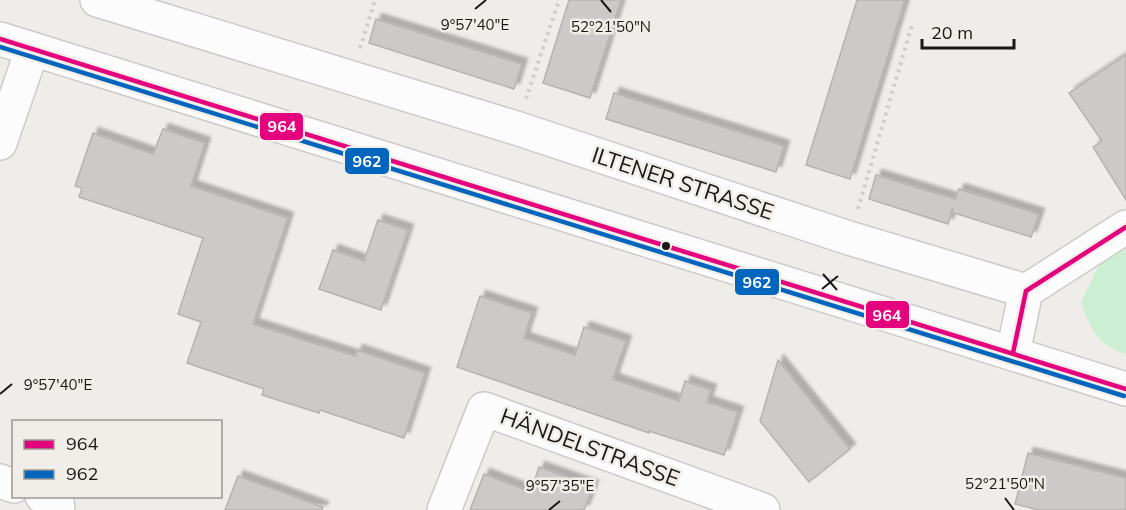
<svg xmlns="http://www.w3.org/2000/svg" width="1126" height="510" viewBox="0 0 1126 510" font-family="Mulish,sans-serif">
	<defs>
		<filter id="shadow"><feDropShadow dx="5.5" dy="-5.5" stdDeviation="1.5" flood-color="#0004"/></filter>
	</defs>
	<rect width="100%" height="100%" fill="#efedea"/>
	<path fill="#ccefd3" d="M1126,249V354C1097,345 1090,328 1081,302L1099,265Z"/>
	<g fill="#cccac8" stroke="#b5b3b1" stroke-width="1.5" filter="url(#shadow)">
		<polygon points="569,0 621,0 590,98 543,83"/>
		<polygon points="857,0 905,0 850,179 806,165"/>
		<polygon points="376,19 522,64 514,89 369,43"/>
		<polygon points="1126,55 1126,200 1093,147 1102,141 1069,93"/>
		<polygon points="614,93 784,146 776,172 606,119"/>
		<polygon points="163,129 205,143 191,186 288,218 253,324 355,356 357,350 425,373 404,438 320,410 319,413 262,395 264,389 187,363 201,322 178,314 203,238 79,197 82,188 75,186 93,133 153,154"/>
		<polygon points="876,175 955,199 959,189 1039,214 1031,237 951,212 953,208 948,224 869,199"/>
		<polygon points="378,220 408,230 381,310 319,289 333,250 364,261"/>
		<polygon points="480,296 532,313 524,338 575,355 584,327 626,341 613,379 679,401 685,381 711,390 707,402 738,412 724,455 649,431 649,433 457,367"/>
		<polygon points="778,360 850,449 809,482 760,421"/>
		<polygon points="1028,453 1126,478 1126,510 1039,510 1015,504"/>
		<polygon points="539,467 593,486 584,510 470,510 484,474 531,492"/>
		<polygon points="238,476 323,507 322,510 225,510"/>
	</g>
	<g fill="none" stroke-linecap="round" stroke-linejoin="round">
		<g stroke="#cdcbc9" stroke-width="36">
			<g id="minor">
				<polyline points="97,0 516,128 849,238 1026,291"/>
				<polyline points="0,39 1126,389"/>
				<polyline points="0,143 32,50"/>
				<polyline points="1013,353 1026,291 1126,227"/>
				<polyline points="0,481 14,486"/>
				<polyline points="42,496 57,502 58,510"/>
				<polyline points="444,510 484,409 763,510"/>
			</g>
		</g>
		<g stroke="#cfcecd" stroke-width="4" stroke-dasharray="3 4.5" stroke-linecap="butt">
			<polyline points="360,48 375,0"/>
			<polyline points="526,99 559,0"/>
			<polyline points="858,209 912,25"/>
		</g>
		<use href="#minor" stroke="#fdfcfc" stroke-width="33"/>
		<g stroke="#f1ede8" stroke-width="9">
			<g id="bus-1">
				<polyline points="0,39 1126,389"/>
				<polyline points="1013,353 1026,291 1126,227"/>
			</g>
		</g>
		<g stroke="#f1ede8" stroke-width="9">
			<polyline id="bus-2" points="0,47 1124,396"/>
		</g>
		<use href="#bus-1" stroke="#e5007d" stroke-width="4.5"/>
		<use href="#bus-2" stroke="#0065bd" stroke-width="4.5"/>
	</g>
	<path fill="none" stroke="#191816" stroke-width="2" d="M601,0L611,12M475,9L486,0M823,274L837,290M822,289L838,276M0,394L12,384M1005,498L1014,510M549,510L560,501"/>
	<circle fill="#191816" stroke="#f1ede8" stroke-width="2" cx="666" cy="246" r="5"/>
	<g text-anchor="middle" dominant-baseline="central" stroke-width="5" stroke-linejoin="round" paint-order="stroke">
		<g font-size="22" fill="#191816" stroke="#f1ede8">
			<text transform="translate(683 183) rotate(18)">ILTENER STRASSE</text>
			<text transform="translate(590 447) rotate(20)">HÄNDELSTRASSE</text>
		</g>
	</g>
	<g font-size="15" text-anchor="middle" fill="#191816" stroke="#f1ede8" stroke-width="5" stroke-linejoin="round" paint-order="stroke">
		<text x="475" y="30">9°57'40"E</text>
		<text x="611" y="32">52°21'50"N</text>
		<text x="58" y="390">9°57'40"E</text>
		<text x="1005" y="489">52°21'50"N</text>
		<text x="560" y="491">9°57'35"E</text>
	</g>
	<g stroke="#f1ede8" stroke-width="2">
		<rect x="259" y="112" width="45" height="29" rx="6" fill="#e5007d"/>
		<rect x="344" y="147" width="46" height="28" rx="6" fill="#0065bd"/>
		<rect x="734" y="268" width="46" height="28" rx="6" fill="#0065bd"/>
		<rect x="865" y="300" width="45" height="29" rx="6" fill="#e5007d"/>
	</g>
	<g font-size="16" text-anchor="middle" font-weight="bold" fill="#fff">
		<text x="282" y="132">964</text>
		<text x="367" y="167">962</text>
		<text x="757" y="288">962</text>
		<text x="887" y="321">964</text>
	</g>
	<rect x="12" y="420" width="210" height="78" fill="#f1ede8" stroke="#9b9894" stroke-width="1.5"/>
	<rect x="24" y="440" width="30" height="9" fill="#e5007d" stroke="#9b9894" stroke-width="1.5"/>
	<text x="66" y="450" font-size="18" fill="#191816">964</text>
	<rect x="24" y="470" width="30" height="9" fill="#0065bd" stroke="#9b9894" stroke-width="1.5"/>
	<text x="66" y="480" font-size="18" fill="#191816">962</text>
	<path d="M922 39v9h92v-9" fill="none" stroke="#191816" stroke-width="3"/>
	<text x="931" y="39" font-size="18" fill="#191816" stroke="#f1ede8" stroke-width="4.5" paint-order="stroke">20 m</text>
</svg>
